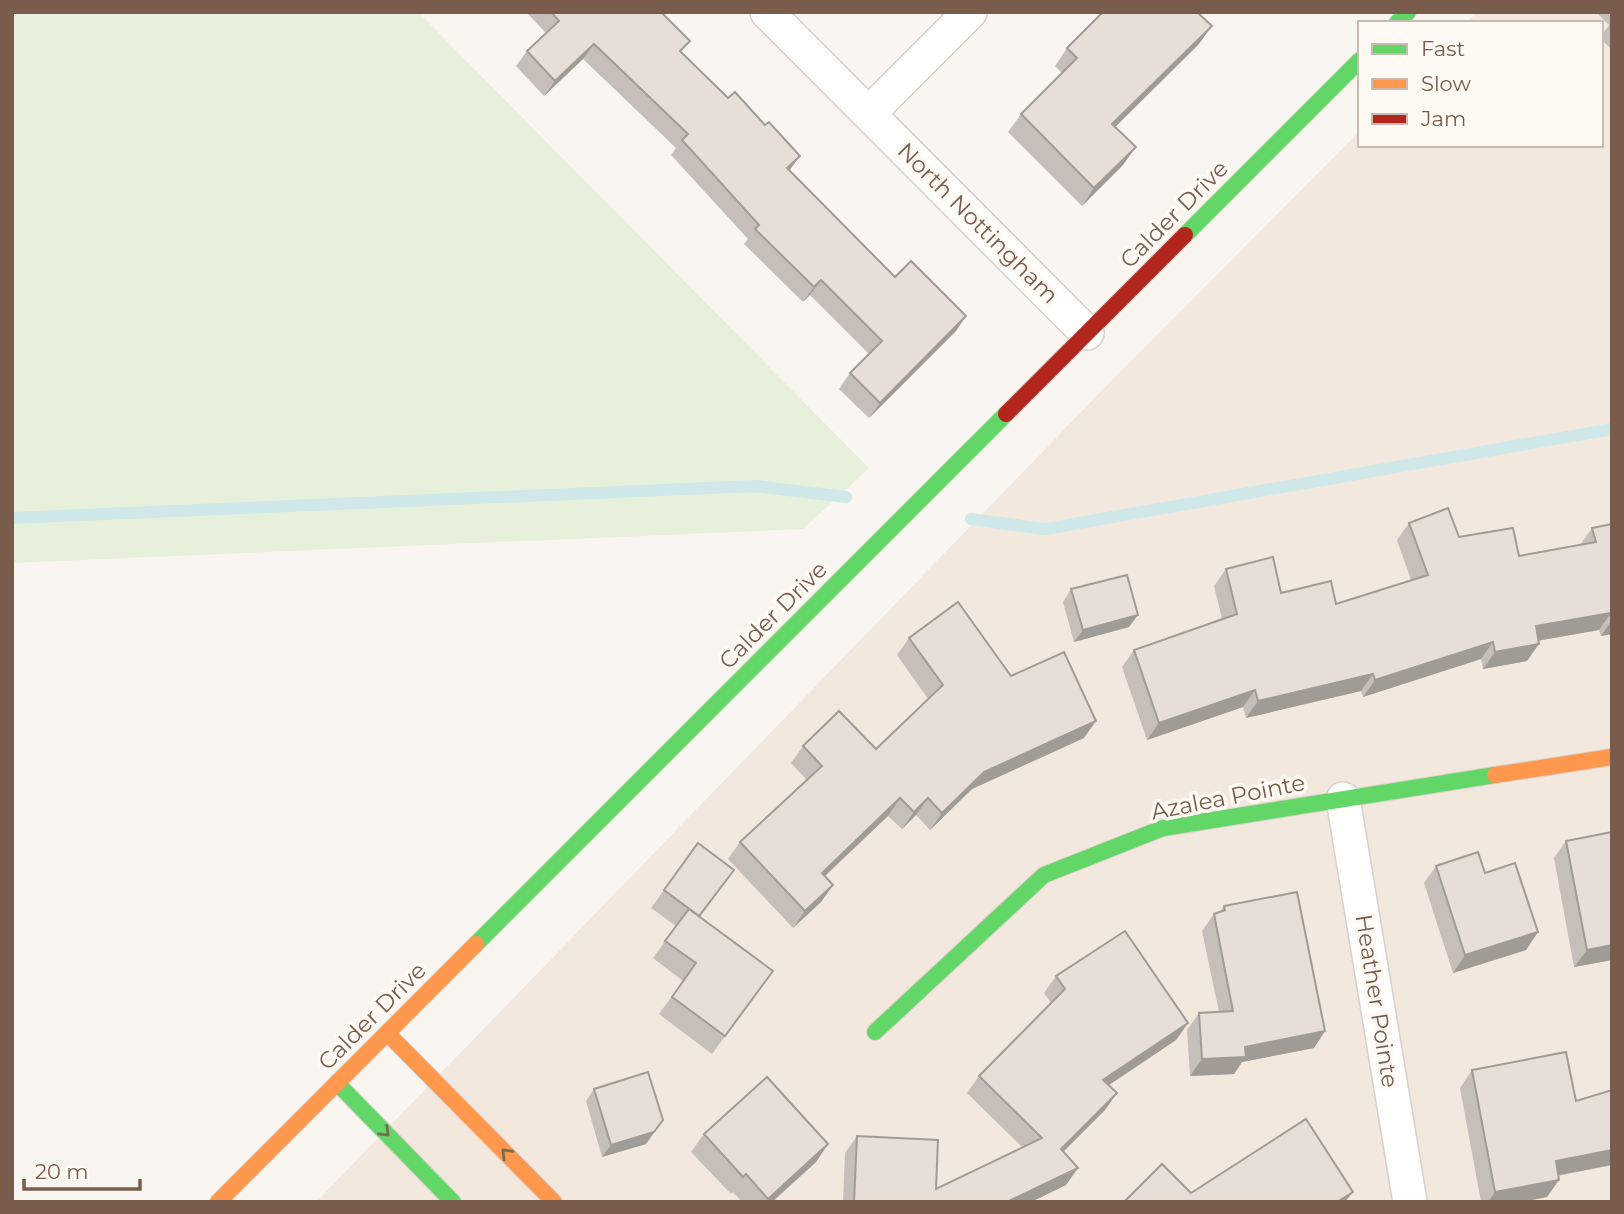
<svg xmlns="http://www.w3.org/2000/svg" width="1624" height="1214" viewBox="0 0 1624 1214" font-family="Montserrat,sans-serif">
	<rect width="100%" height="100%" fill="#f9f5f0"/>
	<polygon fill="#f2e8de" points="1477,12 1612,12 1612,1202 316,1202 1115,377 1360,131 1360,145 1601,145 1601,23 1467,23"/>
	<polygon fill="#e7f0db" points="12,12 418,12 869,468 803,529 12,563"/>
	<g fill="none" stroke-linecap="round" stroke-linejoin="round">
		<g stroke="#d0e8ea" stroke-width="12">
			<polyline points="12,518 755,486 846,497"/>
			<polyline points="971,519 1045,529 1612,429"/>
		</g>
		<g stroke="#d7d1cb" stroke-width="36">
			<g id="street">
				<polyline points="767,12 1087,333"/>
				<polyline points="869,113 970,12"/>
				<polyline points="1343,799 1410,1202"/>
			</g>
		</g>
		<g stroke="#d9d2cb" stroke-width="18">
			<g id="fast">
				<polyline points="1397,23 1408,12"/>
				<polyline points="1185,235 1360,60"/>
				<polyline points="476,944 1006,414"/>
				<polyline points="875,1032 1044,875 1163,828 1495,775"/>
				<polyline points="337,1083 453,1202"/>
			</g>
		</g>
		<g stroke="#d9d2cb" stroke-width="18">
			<g id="slow">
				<polyline points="1495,775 1612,757"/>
				<polyline points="387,1033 554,1202"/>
				<polyline points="218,1202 476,944"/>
			</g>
		</g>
		<g stroke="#d9d2cb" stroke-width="18">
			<polyline id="jam" points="1006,414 1185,235"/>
		</g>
		<use href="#street" stroke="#fefefd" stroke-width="33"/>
		<use href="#fast" stroke="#63d668" stroke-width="16"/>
		<use href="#slow" stroke="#ff974d" stroke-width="16"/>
		<use href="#jam" stroke="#b3261e" stroke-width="16"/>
	</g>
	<g fill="#c6bfb9">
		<polygon points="526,12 661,12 682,53 790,171 895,277 956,331 869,418 839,389 850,373 869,354 810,295 803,302 744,244 748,239 671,155 676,148 583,59 544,96 516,66 527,51 546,33"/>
		<polygon points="1596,12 1612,12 1612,50 1601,39 1601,36 1609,25"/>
		<polygon points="1199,44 1115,127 1123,165 1082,206 1008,132 1021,114 1062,73 1055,66 1067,48"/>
		<polygon points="1409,523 1519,556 1580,545 1592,528 1612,524 1612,634 1601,636 1599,630 1538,641 1527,661 1483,669 1481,659 1363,697 1361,691 1246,718 1243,707 1147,740 1122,667 1134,650 1222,619 1214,586 1226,569 1281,593 1336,604 1411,580 1397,540"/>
		<polygon points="1071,589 1129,627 1074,642 1063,602"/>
		<polygon points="909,638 1011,676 1084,738 972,789 930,830 916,815 902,829 888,816 825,876 833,885 821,902 793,928 728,859 740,842 807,780 791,763 803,746 876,749 928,699 897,655"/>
		<polygon points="1566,841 1612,960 1574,967 1554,858"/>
		<polygon points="1436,866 1485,873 1538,932 1526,950 1453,973 1424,883"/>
		<polygon points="721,888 700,917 760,989 712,1054 659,1014 683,981 653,958 676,926 651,908 664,890"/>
		<polygon points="1224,906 1325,1031 1314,1048 1242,1062 1234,1074 1190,1076 1187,1030 1199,1013 1219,1012 1202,931 1214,914 1220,912"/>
		<polygon points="1056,976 1188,1023 1176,1040 1109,1085 1105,1110 1063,1152 1078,1168 1066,1185 1031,1202 843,1202 845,1153 857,1136 936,1189 1022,1147 967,1093 979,1076 1051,1003 1044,993"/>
		<polygon points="1472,1070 1576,1101 1612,1090 1612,1165 1558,1176 1547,1197 1522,1202 1481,1202 1460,1088"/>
		<polygon points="594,1089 646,1144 602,1157 586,1101"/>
		<polygon points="704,1134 828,1144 816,1162 772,1202 742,1202 733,1192 731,1194 691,1152"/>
	</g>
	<g fill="#a19b96">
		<polygon points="1212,26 1199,44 1100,142 1112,124"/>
		<polygon points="594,44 583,59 544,96 555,81"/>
		<polygon points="1136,147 1123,165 1082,206 1094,188"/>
		<polygon points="800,156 789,171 787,168"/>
		<polygon points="821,280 810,295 803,302 814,287"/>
		<polygon points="966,316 956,331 869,418 880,403"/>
		<polygon points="1611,613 1599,630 1524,643 1536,626"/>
		<polygon points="1138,615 1129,627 1074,642 1083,630"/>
		<polygon points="1612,620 1612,634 1601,636"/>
		<polygon points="1493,642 1481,659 1363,697 1375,680"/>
		<polygon points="1539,644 1527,661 1483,669 1495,652"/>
		<polygon points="1373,674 1361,691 1246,718 1258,701"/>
		<polygon points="1255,690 1243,707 1147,740 1159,723"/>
		<polygon points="1096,721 1084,738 972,789 930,830 942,813 984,772"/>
		<polygon points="900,798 888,816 810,890 822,873"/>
		<polygon points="928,798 916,815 902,829 914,812"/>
		<polygon points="833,885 821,902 793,928 805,911"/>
		<polygon points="1538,932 1526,950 1453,973 1465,955"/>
		<polygon points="1612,945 1612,960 1574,967 1587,950"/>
		<polygon points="1188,1023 1176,1040 1091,1097 1103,1080"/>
		<polygon points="1325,1031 1314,1048 1242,1062 1234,1074 1190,1076 1202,1059 1245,1047"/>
		<polygon points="1117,1093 1105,1110 1049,1166 1061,1149"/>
		<polygon points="663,1120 646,1144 602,1157 611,1145"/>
		<polygon points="828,1144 816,1162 772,1202 766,1202"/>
		<polygon points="1612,1150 1612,1165 1543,1178 1556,1161"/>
		<polygon points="1078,1168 1066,1185 1031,1202 1007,1202"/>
		<polygon points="1559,1180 1547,1197 1522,1202 1488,1202 1495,1192"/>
		<polygon points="1353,1192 1345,1202 1337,1202"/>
	</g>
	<g fill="#e6ded7" stroke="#a19b96" stroke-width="2">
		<polygon points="551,12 661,12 690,41 680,51 728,98 735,92 765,125 769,122 800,156 787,168 895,277 911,261 966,316 880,403 850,373 882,341 821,280 814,287 755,229 759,225 682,140 688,134 594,44 555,81 527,51 559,21"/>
		<polygon points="1103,12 1197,12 1212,26 1112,124 1136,147 1094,188 1021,114 1077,58 1067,48"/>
		<polygon points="1448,508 1459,537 1513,528 1519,556 1596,542 1592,528 1612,524 1612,616 1611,613 1536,626 1539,644 1495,652 1493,642 1375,680 1373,674 1258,701 1255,690 1159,723 1134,650 1237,614 1226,569 1273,557 1281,593 1331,581 1336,604 1428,575 1409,523"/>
		<polygon points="1127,575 1138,615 1083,630 1071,589"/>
		<polygon points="958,602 1011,676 1064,652 1096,721 984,772 942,813 928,798 914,812 900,798 822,873 833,885 805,911 740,842 822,766 803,746 839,711 876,749 943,685 909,638"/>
		<polygon points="1612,832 1612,945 1587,950 1566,841"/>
		<polygon points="698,843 734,870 699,916 664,890"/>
		<polygon points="1478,852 1485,873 1515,863 1538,932 1465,955 1436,866"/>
		<polygon points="1297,892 1325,1031 1245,1047 1246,1057 1202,1059 1199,1013 1233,1011 1214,914 1225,910 1224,906"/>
		<polygon points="689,909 773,971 725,1036 672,997 696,963 665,941"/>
		<polygon points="1125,931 1188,1023 1103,1080 1117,1093 1061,1149 1078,1168 1007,1202 854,1202 857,1136 938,1140 936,1189 1042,1138 979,1076 1065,989 1056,976"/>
		<polygon points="1566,1052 1576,1101 1612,1090 1612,1150 1556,1161 1559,1180 1495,1192 1472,1070"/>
		<polygon points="648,1072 663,1120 654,1132 611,1145 594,1089"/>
		<polygon points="767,1077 828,1144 768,1199 746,1174 743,1177 704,1134"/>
		<polygon points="1306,1119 1353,1192 1337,1202 1124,1202 1162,1164 1191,1193"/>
	</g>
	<defs><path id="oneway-chevron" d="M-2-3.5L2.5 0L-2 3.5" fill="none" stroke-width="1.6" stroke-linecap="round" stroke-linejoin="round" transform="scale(1.75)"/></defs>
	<g stroke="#776e51">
		<use href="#oneway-chevron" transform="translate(385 1132) rotate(45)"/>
		<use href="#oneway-chevron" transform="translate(506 1153) rotate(-134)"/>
	</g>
	<g text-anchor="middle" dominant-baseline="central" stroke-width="7" stroke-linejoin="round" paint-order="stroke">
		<g font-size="23" fill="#7a5c4d" stroke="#fffaf3">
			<text transform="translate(1174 214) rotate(-45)">Calder Drive</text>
			<text transform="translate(978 223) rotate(45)">North Nottingham</text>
			<text transform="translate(773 615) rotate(-45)">Calder Drive</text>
			<text transform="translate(1228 797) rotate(-11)">Azalea Pointe</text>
			<text transform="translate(1377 1001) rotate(81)">Heather Pointe</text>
			<text transform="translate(372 1016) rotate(-45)">Calder Drive</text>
		</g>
	</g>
	<rect width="1624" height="1214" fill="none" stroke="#7a5c4d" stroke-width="28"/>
	<rect x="1358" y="21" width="245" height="126" fill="#fffaf3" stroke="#cabbb1" stroke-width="2"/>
	<rect x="1372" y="44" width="35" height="10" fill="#63d668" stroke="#cabbb1" stroke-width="2"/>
	<text x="1421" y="56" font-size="21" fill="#7a5c4d">Fast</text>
	<rect x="1372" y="79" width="35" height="10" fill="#ff974d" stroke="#cabbb1" stroke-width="2"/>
	<text x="1421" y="91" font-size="21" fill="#7a5c4d">Slow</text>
	<rect x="1372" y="114" width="35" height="10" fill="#b3261e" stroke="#cabbb1" stroke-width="2"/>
	<text x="1421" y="126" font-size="21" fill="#7a5c4d">Jam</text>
	<path d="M24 1179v10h116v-10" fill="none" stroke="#7a5c4d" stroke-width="3.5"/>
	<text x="35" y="1179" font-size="21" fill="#7a5c4d" stroke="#fffaf3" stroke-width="5" paint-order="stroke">20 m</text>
</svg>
